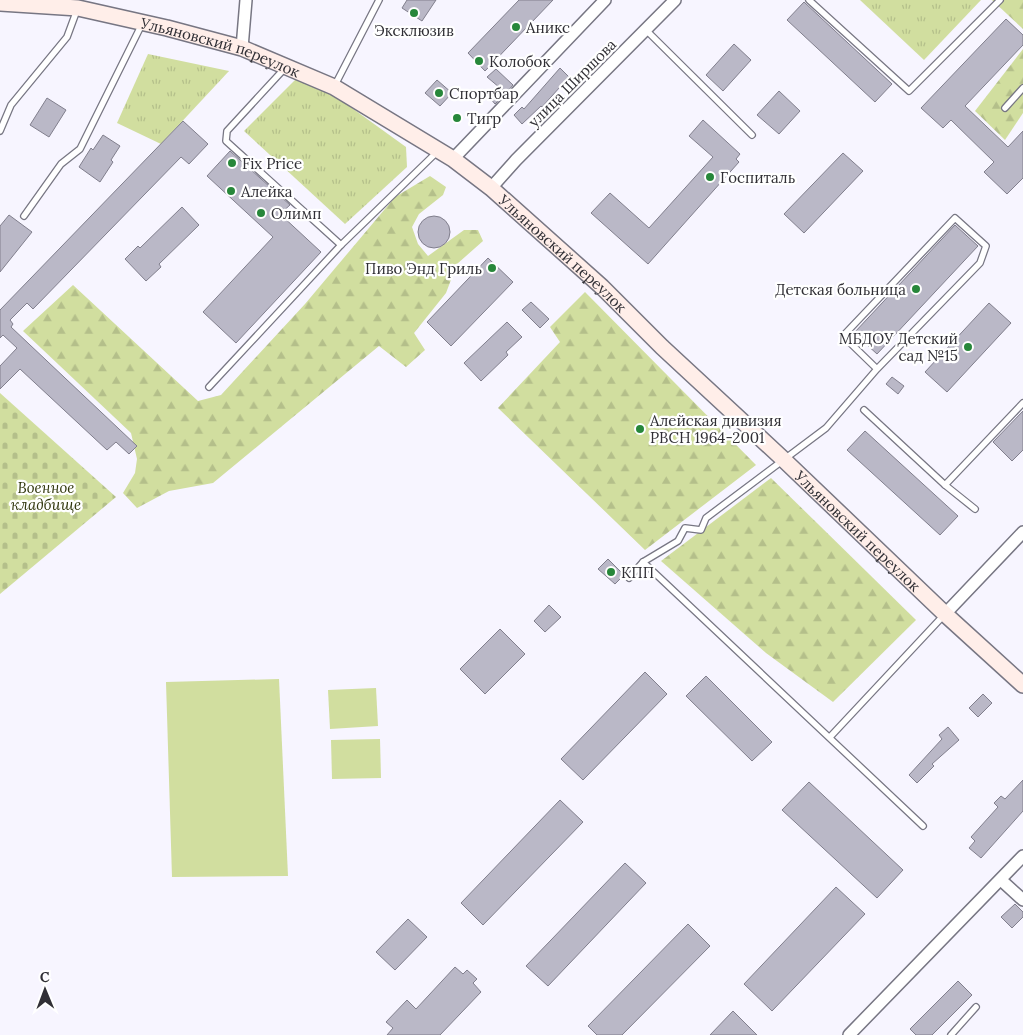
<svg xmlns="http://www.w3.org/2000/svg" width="1023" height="1035" viewBox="0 0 1023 1035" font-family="Lora,serif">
	<defs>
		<pattern id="forest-firs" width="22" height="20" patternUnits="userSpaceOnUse" patternTransform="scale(1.25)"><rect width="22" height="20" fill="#d1de9f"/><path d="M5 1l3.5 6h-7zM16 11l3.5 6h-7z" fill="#b4bf8a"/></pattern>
		<pattern id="cemetery-stones" width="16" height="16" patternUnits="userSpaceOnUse" patternTransform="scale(1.25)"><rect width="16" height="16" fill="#d1de9f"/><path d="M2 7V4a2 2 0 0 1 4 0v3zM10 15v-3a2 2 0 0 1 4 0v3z" fill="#b4bf8a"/></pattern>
		<pattern id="park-tufts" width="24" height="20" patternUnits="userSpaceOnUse" patternTransform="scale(1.25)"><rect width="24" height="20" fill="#d1de9f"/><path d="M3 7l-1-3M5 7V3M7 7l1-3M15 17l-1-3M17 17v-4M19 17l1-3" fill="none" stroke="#b4bf8a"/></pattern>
	</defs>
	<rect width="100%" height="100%" fill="#f7f5ff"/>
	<g fill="#d1de9f">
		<polygon points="279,679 288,876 172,877 166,682"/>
		<polygon points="376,688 378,726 330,729 328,690"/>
		<polygon points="380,739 381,778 332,779 331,740"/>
	</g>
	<g fill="url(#forest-firs)">
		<polygon points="992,0 1023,0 1023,29"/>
		<polygon points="1023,49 1023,113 1005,140 975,111"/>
		<polygon points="430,176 446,187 443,195 419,214 412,227 418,244 428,256 464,230 478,230 483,241 457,264 446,293 414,333 425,350 406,367 379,346 213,483 169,491 137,508 123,493 135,473 137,459 131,433 23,331 73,285 198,401 221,395 305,304 395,197"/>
		<polygon points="585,292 756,465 645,550 498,408 560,342 550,327"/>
		<polygon points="771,478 916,620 833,702 766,653 661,561"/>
	</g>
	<polygon fill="url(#cemetery-stones)" points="0,393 116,497 0,594"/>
	<g fill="url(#park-tufts)">
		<polygon points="860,0 981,0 924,60"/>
		<polygon points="148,54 229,71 161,144 117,123"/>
		<polygon points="296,79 338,98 406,147 407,167 345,224 244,131"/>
	</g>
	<g fill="#bab8c7" stroke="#817f8d">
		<polygon points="407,0 436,0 422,21 402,8"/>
		<polygon points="519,0 553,0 485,71 468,53"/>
		<polygon points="804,2 892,84 875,102 787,20"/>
		<polygon points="1006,19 1023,35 1023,45 965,106 1008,147 1023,131 1023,178 1007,194 984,172 994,162 951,120 943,128 921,108"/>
		<polygon points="734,44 751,60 723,91 706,75"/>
		<polygon points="560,68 569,77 542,107 541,106 522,124 514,115 522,107 524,109"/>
		<polygon points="496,69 513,85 506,93 487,77"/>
		<polygon points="437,80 452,93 440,106 425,93"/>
		<polygon points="498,90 504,95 495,104 490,98"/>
		<polygon points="779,91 800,111 779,134 757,115"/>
		<polygon points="47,98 66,110 49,137 30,125"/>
		<polygon points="703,120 740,154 736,159 739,162 648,264 591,213 610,193 649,228 713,157 689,136"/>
		<polygon points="183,121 208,144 189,164 181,157 33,309 27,303 10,320 13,324 11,327 137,446 129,454 116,442 107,450 20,369 0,389 0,366 17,348 3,335 0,338 0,310"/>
		<polygon points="103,135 120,146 111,160 113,162 100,182 79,167 91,148 93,150"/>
		<polygon points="230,151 290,205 280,214 321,252 236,343 203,312 273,237 207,176"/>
		<polygon points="843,153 863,171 804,233 784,214"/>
		<polygon points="182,207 199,225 159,264 161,267 146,281 125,259 138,246 140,248"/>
		<polygon points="9,215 32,232 0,272 0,226"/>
		<circle cx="434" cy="232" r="16"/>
		<polygon points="955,225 978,246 877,354 854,333"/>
		<polygon points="488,258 513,282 451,346 427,322"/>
		<polygon points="531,302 549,319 540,328 522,310"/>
		<polygon points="989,303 1011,323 947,392 925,372"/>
		<polygon points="507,322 522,337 506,352 508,355 481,381 464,363"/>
		<polygon points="892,377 904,386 898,394 886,384"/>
		<polygon points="1023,411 1023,450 1012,461 993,442"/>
		<polygon points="865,431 958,516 940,535 847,450"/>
		<polygon points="608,559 624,575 615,584 598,569"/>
		<polygon points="549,605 561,617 545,632 534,621"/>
		<polygon points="500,629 525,654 485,694 460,669"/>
		<polygon points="645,672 667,694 583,780 561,759"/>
		<polygon points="706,676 772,742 752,761 686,696"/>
		<polygon points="983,694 992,703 978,717 969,708"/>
		<polygon points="948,727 959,740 932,764 934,766 917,783 909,775 942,739 939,735"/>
		<polygon points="1023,780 1023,811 981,858 969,848 975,841 971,837 998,807 994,803 1001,796 1005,799"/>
		<polygon points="809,782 903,870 877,898 782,810"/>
		<polygon points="560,800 583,822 483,925 461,903"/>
		<polygon points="625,863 646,883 548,986 526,966"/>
		<polygon points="836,887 865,914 772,1011 744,984"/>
		<polygon points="1015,904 1023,912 1023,917 1012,928 1001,917"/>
		<polygon points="408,919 427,937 395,970 376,952"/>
		<polygon points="688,924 710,946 622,1035 597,1035 588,1026"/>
		<polygon points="455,967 463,974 467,970 477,979 473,983 481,992 440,1035 387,1035 393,1028 386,1022 407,1000 416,1009"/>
		<polygon points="958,981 972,995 932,1035 916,1035 910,1029"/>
		<polygon points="733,1011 757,1035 710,1035"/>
	</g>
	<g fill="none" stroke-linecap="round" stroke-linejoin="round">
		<g stroke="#777683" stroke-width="8">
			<g id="service">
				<polyline points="809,0 909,91 1000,0"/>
				<polyline points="646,30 752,135"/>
				<polyline points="285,68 227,131 226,141 341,245 438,151"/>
				<polyline points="335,85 379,0"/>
				<polyline points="1005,108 1023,88"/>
				<polyline points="0,131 11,105 67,37 77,10"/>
				<polyline points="24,216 61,164 80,149 142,24"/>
				<polyline points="209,387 341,245"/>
				<polyline points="864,410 945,485 975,509"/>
				<polyline points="945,485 1023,403"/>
				<polyline points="643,562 923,826"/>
				<polyline points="629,578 643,562 678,541 685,528 701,530 706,518 826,428 877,369 843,336 955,218 986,246 980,263 877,369"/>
				<polyline points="830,737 944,615"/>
				<polyline points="951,1035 976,1007"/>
			</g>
		</g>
		<g stroke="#777683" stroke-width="14">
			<g id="minor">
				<polyline points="242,48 246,0"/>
				<polyline points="453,159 605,0"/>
				<polyline points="491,188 516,160 675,0"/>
				<polyline points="945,614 1023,532"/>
				<polyline points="1001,880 1023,900"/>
				<polyline points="849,1035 1023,856"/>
			</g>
		</g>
		<g stroke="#777683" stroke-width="18">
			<g id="secondary">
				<path id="s1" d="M0,3L78,8L167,28L242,48L334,87L453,159L491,188L602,287L662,347L783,459L945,614L1023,685"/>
			</g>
		</g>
		<use href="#service" stroke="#fff" stroke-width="5.5"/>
		<use href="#minor" stroke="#fff" stroke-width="11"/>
		<use href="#secondary" stroke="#ffeee9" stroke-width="15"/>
	</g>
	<g fill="#27873a" stroke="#fff" stroke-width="2">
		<circle cx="414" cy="13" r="5"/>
		<circle cx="516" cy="27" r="5"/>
		<circle cx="479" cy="61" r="5"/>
		<circle cx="439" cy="93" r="5"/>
		<circle cx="457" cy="118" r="5"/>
		<circle cx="232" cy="163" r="5"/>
		<circle cx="710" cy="177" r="5"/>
		<circle cx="231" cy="191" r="5"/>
		<circle cx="261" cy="213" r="5"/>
		<circle cx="492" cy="268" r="5"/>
		<circle cx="916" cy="289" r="5"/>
		<circle cx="968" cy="347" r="5"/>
		<circle cx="640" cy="429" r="5"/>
		<circle cx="611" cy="572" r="5"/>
	</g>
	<g text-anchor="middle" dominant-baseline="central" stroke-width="4.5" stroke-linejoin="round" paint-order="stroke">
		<g font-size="15" fill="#302f35" stroke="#fff" text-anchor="start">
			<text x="526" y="27">Аникс</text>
			<text x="414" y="30" text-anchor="middle">Эксклюзив</text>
			<text x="489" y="61">Колобок</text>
			<text x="449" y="93">Спортбар</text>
			<text x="467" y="118">Тигр</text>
			<text x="242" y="163">Fix Price</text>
			<text x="720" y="177">Госпиталь</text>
			<text x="241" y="191">Алейка</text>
			<text x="271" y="213">Олимп</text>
			<text x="482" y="268" text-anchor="end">Пиво Энд Гриль</text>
			<text x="906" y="289" text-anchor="end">Детская больница</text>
			<text x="958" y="338" text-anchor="end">МБДОУ Детский<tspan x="958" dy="17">сад №15</tspan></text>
			<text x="650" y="420">Алейская дивизия<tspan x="650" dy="17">РВСН 1964-2001</tspan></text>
			<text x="621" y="572">КПП</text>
		</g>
		<g font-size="15" fill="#302f35" stroke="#fff">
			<text stroke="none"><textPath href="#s1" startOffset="226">Ульяновский переулок</textPath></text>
			<text transform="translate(572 83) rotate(-45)">улица Ширшова</text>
			<text stroke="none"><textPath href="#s1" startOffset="631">Ульяновский переулок</textPath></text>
			<text stroke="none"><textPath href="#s1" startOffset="1036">Ульяновский переулок</textPath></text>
		</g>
		<g font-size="15" font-style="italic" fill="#30360c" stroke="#fff">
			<text x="46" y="487">Военное<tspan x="46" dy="17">кладбище</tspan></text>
		</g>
	</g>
	<g transform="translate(45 990) rotate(359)" stroke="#ffffff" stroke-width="4" paint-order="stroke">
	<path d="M0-4L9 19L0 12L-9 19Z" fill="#302f35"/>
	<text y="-8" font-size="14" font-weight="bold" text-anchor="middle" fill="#302f35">С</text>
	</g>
</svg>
